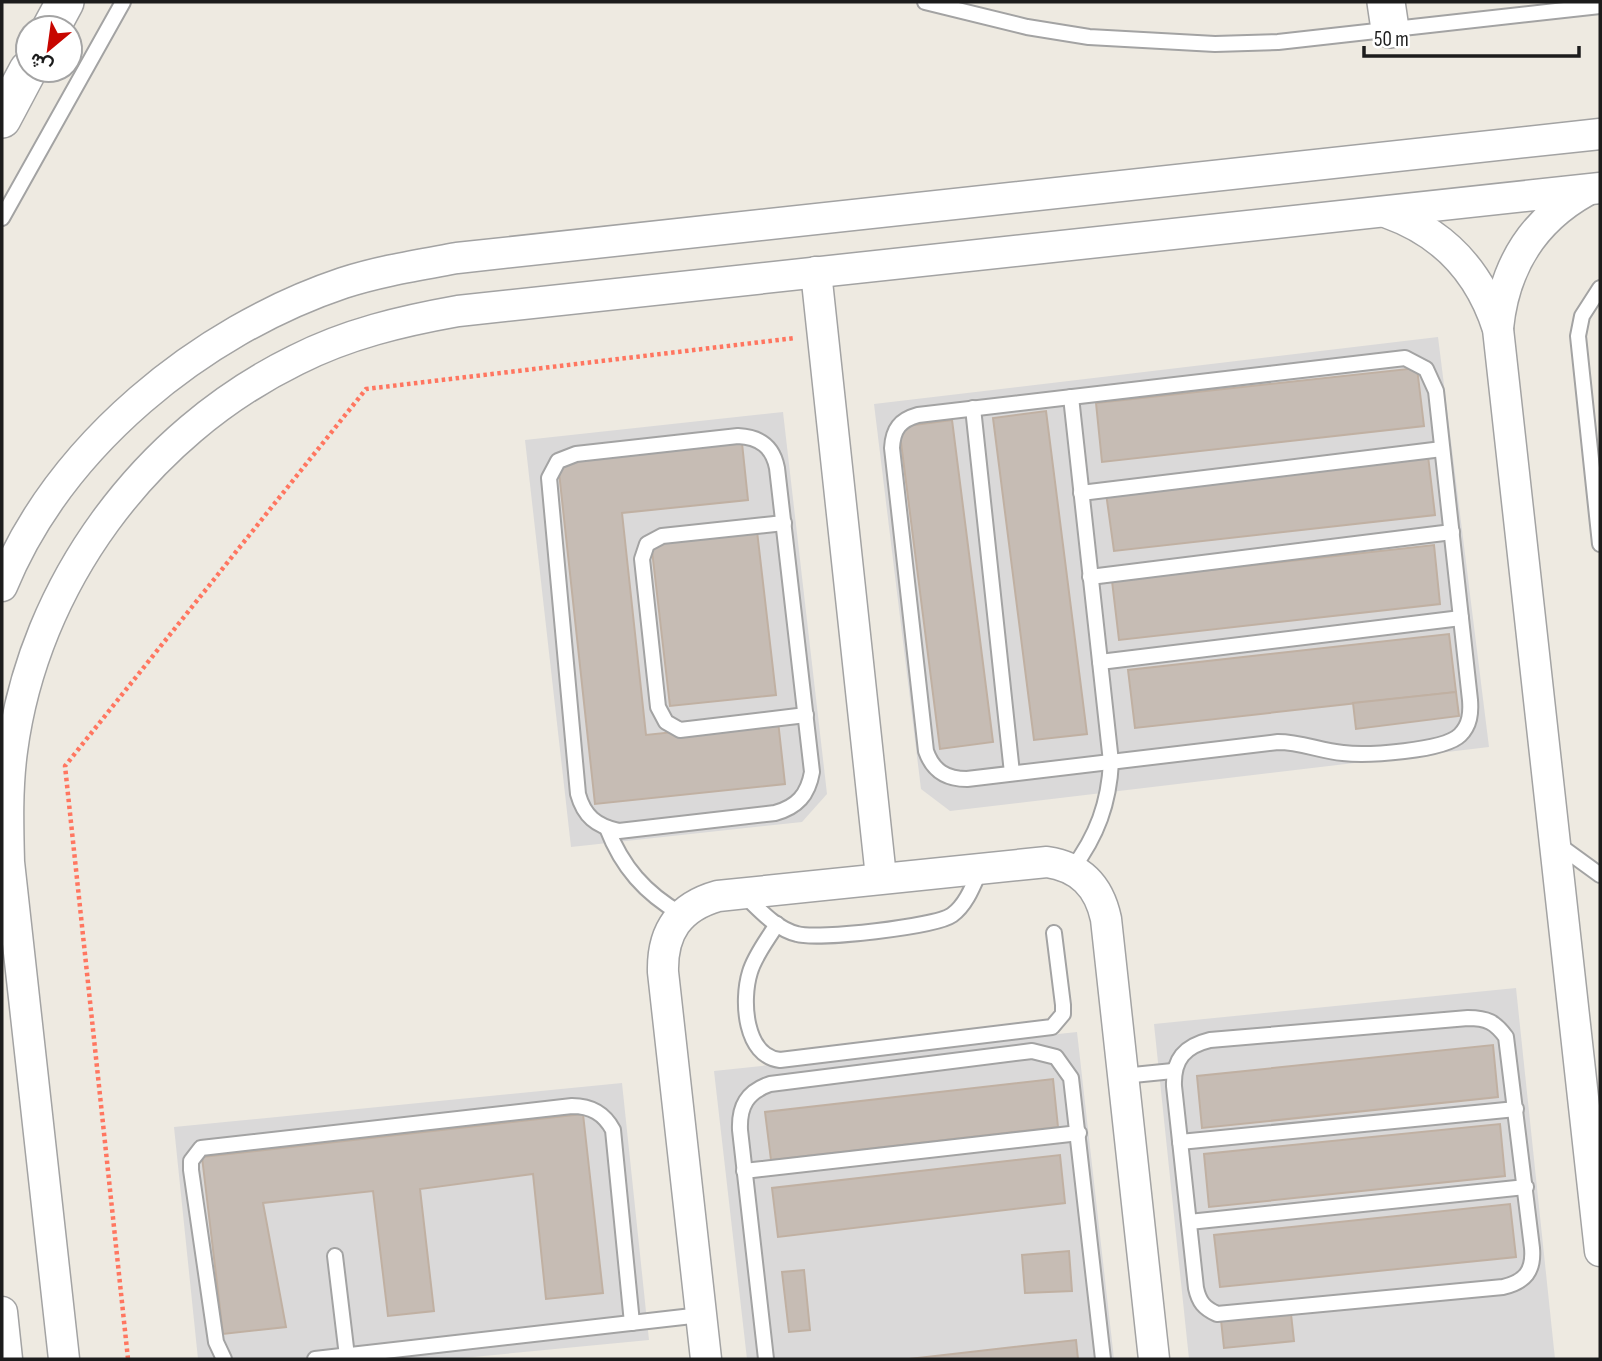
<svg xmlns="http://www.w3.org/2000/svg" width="1602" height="1361" viewBox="0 0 1602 1361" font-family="'Sofia Sans Condensed',Vazirmatn,sans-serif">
	<rect width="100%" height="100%" fill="#eeeae1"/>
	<g fill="#dad9d9">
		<polygon points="1438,337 1489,747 950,811 921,789 874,404"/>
		<polygon points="783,412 827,794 802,822 571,847 525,440"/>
		<polygon points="1516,988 1555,1359 1189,1359 1154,1024"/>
		<polygon points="1077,1032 1114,1359 747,1359 714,1071"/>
		<polygon points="622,1083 649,1340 452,1359 198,1359 174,1127"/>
	</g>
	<g fill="#c6bcb4" stroke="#c0b0a2" stroke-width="2">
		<polygon points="1417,368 1424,426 1102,462 1096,403"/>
		<polygon points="1046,411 1087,734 1034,740 993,418"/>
		<polygon points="952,420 993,742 940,749 899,427"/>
		<polygon points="742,443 748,500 622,513 646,735 778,721 785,784 595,804 558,463"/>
		<polygon points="1428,456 1435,515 1114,551 1106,493"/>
		<polygon points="757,531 776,695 670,706 651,542"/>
		<polygon points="1434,545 1440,604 1119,640 1112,581"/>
		<polygon points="1449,634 1456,692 1135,728 1128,670"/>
		<polygon points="1456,692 1459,716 1356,729 1353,703"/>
		<polygon points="1493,1045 1498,1097 1202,1128 1197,1076"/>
		<polygon points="1053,1079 1058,1127 771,1160 765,1112"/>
		<polygon points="583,1114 603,1293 546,1299 533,1174 420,1189 434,1311 388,1316 373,1191 263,1203 286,1327 223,1334 202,1157"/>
		<polygon points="1500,1124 1505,1176 1209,1207 1204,1154"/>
		<polygon points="1060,1155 1065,1203 778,1237 772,1188"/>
		<polygon points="1510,1204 1516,1257 1220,1287 1214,1235"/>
		<polygon points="1069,1251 1072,1291 1025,1293 1022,1255"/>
		<polygon points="804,1270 810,1330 789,1332 782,1272"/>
		<polygon points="1291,1314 1294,1341 1224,1348 1221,1320"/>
		<polygon points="1076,1340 1078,1359 909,1359"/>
	</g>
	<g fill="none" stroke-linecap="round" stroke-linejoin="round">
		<g stroke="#a3a3a3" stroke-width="18">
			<g id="service">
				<polyline points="925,2 1027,27 1089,37 1215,44 1278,42 1600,6"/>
				<polyline points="2,218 123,2"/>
				<polyline points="1600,288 1582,316 1578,336 1600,544"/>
				<path d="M1405,358L1426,369L1436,391L1470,700C1471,713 1470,725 1460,735C1444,751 1366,756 1343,753C1320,751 1301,742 1278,742L967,779C946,779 933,771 926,751L892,448C893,429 900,420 918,415Z"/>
				<path d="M1071,397L1111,762C1109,803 1097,836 1072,869"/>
				<polyline points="973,408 1012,773"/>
				<path d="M738,436C760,437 773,447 777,468L812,772C808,795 797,807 775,813L619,831C596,826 584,816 578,794L549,478L558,461L576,454Z"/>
				<polyline points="1081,493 1442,449"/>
				<polyline points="784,523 662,536 647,544 642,559 658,707 666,722 680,730 806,715"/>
				<polyline points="1090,577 1452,532"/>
				<polyline points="1100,662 1461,618"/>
				<path d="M607,828C622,867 645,893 681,914"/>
				<polyline points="1556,843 1600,875"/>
				<path d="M745,896C760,910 776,929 797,934C817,940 935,927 952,915C966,905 973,886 980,870"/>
				<path d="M777,924C768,939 755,955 750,972C741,1001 745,1056 780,1060L1052,1027L1063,1014V1005L1054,933"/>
				<path d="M1468,1018C1487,1018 1495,1022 1506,1037L1532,1248C1534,1271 1525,1282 1503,1287L1217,1314C1204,1308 1199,1302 1196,1288L1174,1086C1173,1059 1185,1046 1210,1040Z"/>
				<polyline points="1123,1076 1173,1071"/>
				<polyline points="1180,1142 1516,1109"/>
				<polyline points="744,1171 1079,1133"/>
				<polyline points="1189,1222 1526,1187"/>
				<polyline points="335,1256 347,1356"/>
				<path d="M224,1359L216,1342L191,1170V1161L201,1148L572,1106C591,1106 604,1113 613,1130L632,1323"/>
				<polyline points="315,1359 701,1315"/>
				<path d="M766,1359L740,1130C739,1106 747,1092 770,1084L1032,1051L1056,1057L1071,1078L1103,1359"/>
			</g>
		</g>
		<g stroke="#a3a3a3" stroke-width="33">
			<g id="minor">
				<path d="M1388,213C1444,233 1480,272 1498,329L1600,1251"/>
				<polyline points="816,272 881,877"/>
				<path d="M1498,328C1504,268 1532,221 1586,191"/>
				<path d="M2,586C60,445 200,331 343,283C380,271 419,265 457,258L1600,134"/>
				<polyline points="2,1312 7,1359"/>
				<path d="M64,1359L9,862C8,825 7,788 12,751C34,584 145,434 296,360C347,334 402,321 458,311L1600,188"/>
				<path d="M706,1359L663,972C662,932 679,907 718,896L1047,862C1080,867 1099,886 1106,919L1154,1359"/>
			</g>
		</g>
		<g stroke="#a3a3a3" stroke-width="40">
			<g id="tertiary">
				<polyline points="1386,2 1390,29"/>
				<polyline points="51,28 65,2"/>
				<polyline points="2,119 28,70"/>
			</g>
		</g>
		<polyline stroke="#ff7660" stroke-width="4.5" stroke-dasharray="3.5 3.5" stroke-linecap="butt" points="128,1359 65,766 366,389 795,338"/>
		<use href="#service" stroke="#fff" stroke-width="14"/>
		<use href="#minor" stroke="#fff" stroke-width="30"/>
		<use href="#tertiary" stroke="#fff" stroke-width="37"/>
	</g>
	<rect width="1602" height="1361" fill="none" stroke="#1c1c1c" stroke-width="7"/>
	<g transform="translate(49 49) rotate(209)"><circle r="33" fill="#ffffff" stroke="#a4a4a4" stroke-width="2"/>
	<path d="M0-5L12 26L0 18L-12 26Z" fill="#c70600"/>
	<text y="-10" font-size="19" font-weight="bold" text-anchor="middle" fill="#1c1c1c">ش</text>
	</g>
	<path d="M1364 46v10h215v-10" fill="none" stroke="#1c1c1c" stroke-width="3.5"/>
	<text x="1374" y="46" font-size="21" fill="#1c1c1c" stroke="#ffffff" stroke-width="5" paint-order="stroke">50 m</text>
</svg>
